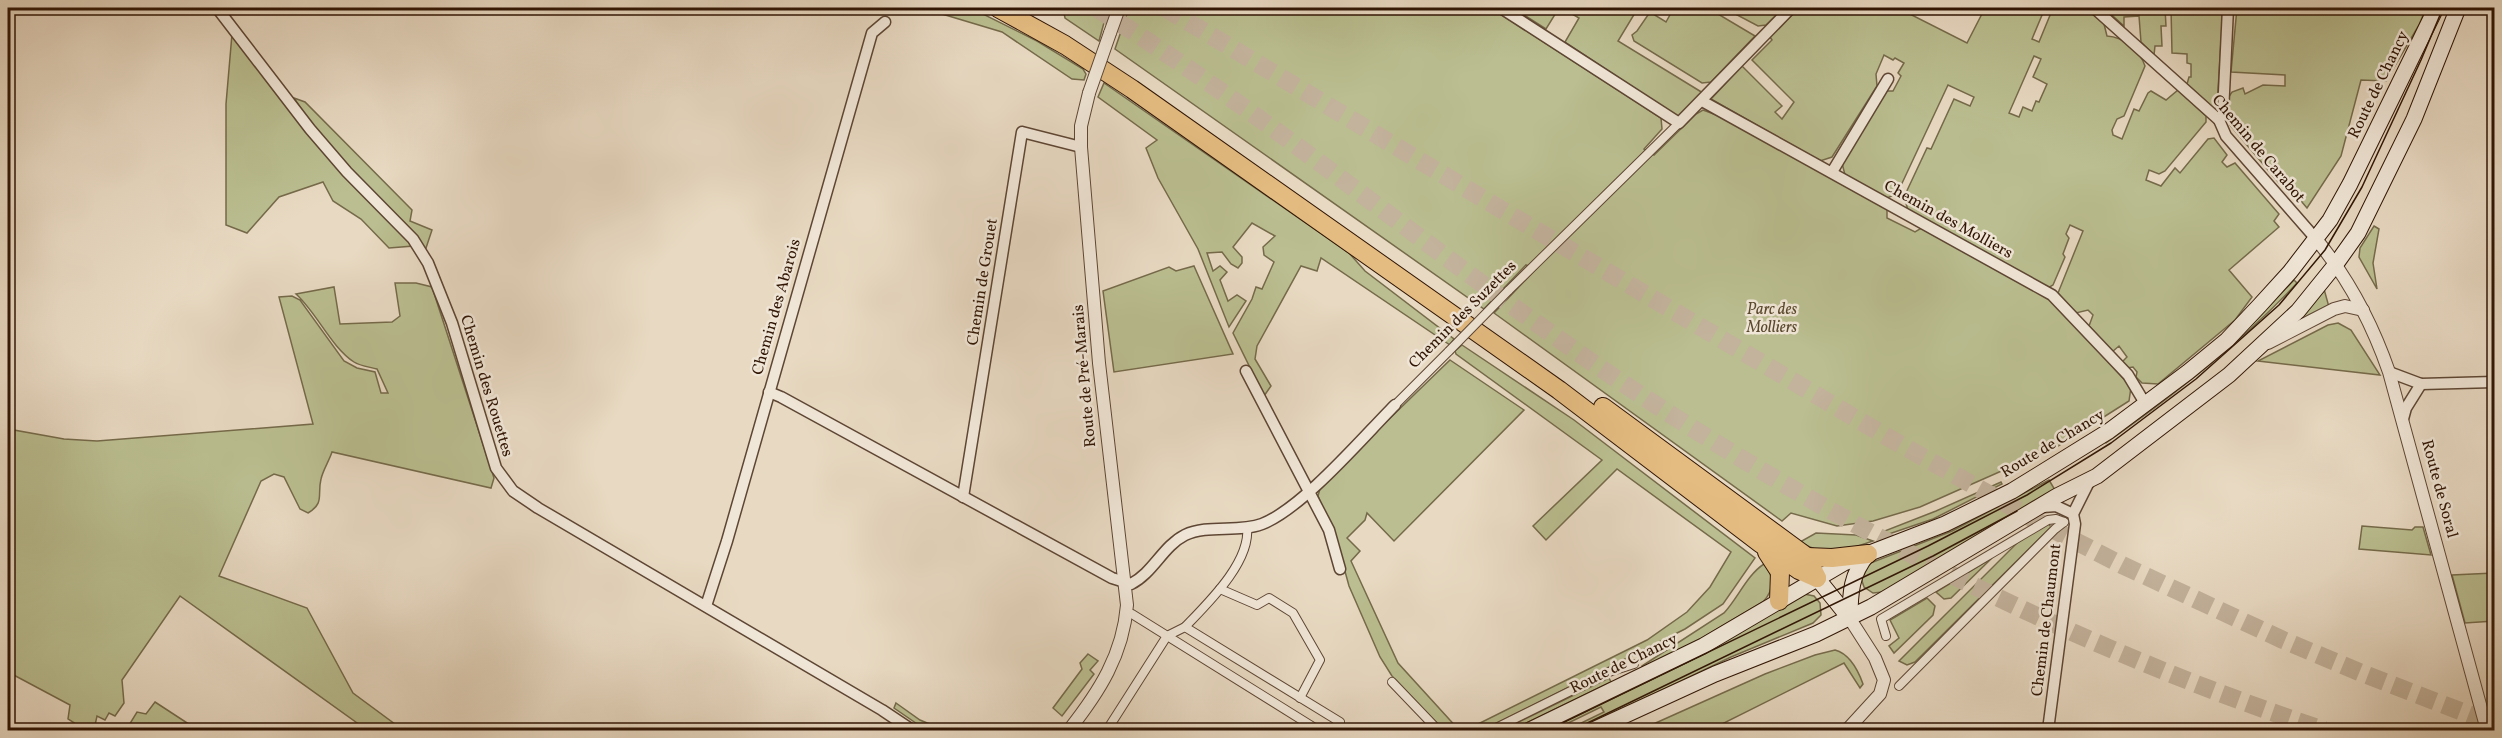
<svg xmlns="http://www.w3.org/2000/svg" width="2502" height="738" viewBox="0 0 2502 738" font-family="Vollkorn,serif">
	<rect width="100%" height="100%" fill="#e8d9c2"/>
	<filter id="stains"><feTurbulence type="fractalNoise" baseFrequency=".00333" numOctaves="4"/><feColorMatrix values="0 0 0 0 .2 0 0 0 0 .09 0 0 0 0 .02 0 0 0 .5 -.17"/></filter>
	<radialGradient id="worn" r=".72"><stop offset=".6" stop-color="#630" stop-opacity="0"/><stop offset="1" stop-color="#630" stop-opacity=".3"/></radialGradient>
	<g fill="#babe90" stroke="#756a4a" stroke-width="1.5" fill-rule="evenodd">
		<polygon points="922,8 971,8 1037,41 1083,69 1086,74 1084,80 1072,79 1002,32"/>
		<polygon points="1063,8 1108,8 1099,41 1065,18"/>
		<polygon points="1129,8 1491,8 1661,118 1662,129 1644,149 1654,155 1696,114 1703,110 1730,120 1887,209 1887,218 1915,232 1923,227 2043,294 2055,303 2131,387 2129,401 2058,446 1920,507 1873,521 1837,526 1791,513 1782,521 1494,313 1536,269 1526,265 1484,309 1115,49"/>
		<polygon points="1513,8 1559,8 1546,29"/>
		<polygon points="1562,8 1638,8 1618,41 1703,93 1678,117 1565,42 1579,18"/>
		<polygon points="1669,8 1708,8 1755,36 1711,82 1702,83 1634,41 1632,35 1637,31 1650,12 1666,22 1671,13 1667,10"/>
		<polygon points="1724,8 1784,8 1766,25 1758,26"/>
		<path d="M1799,8H1898L1967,43L1985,8H2045L2032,39L2039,42L2053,8H2086L2104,24L2107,36C2124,37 2140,51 2145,66L2124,116L2117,119L2112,130L2113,135L2122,139L2134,109L2139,111L2148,93L2151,91L2166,100L2178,90L2206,116V122L2165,171L2159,174L2149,170L2146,180L2161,186L2175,168L2180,173L2208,139L2214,138L2227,155L2222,162L2227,167L2235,163L2279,214L2274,221L2279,227L2229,270L2252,297L2235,320L2158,384L2142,383L2136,377L2137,372L2133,367L2127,368L2122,362L2127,357L2119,346L2112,352L2089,326L2093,315L2088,310L2076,313L2058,293L2083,231L2070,225L2066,234L2069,238L2063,254L2065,257L2053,285L2048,288L1908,210L1904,197L1927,148L1931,149L1954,99L1970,106L1974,97L1948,85L1897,194L1887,198L1845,175L1842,163L1886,91H1893L1901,76L1898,73L1904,63L1895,58L1893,60L1884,55L1876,74L1877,86L1832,157L1820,161L1711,99L1742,66L1782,106L1775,112L1782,119L1794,102L1752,60L1772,40L1770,37ZM2034,56L2041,59L2033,77L2047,84L2039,102L2036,101L2032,111L2023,107L2019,117L2009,113Z"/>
		<polygon points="2104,8 2165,8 2166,26 2161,26 2162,46 2155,46 2154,55 2141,42 2139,16 2124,17 2124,26"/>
		<polygon points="2171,8 2223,8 2217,107 2212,107 2187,84 2189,77 2191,77 2191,64 2187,63 2187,54 2172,53"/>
		<polygon points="2237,8 2426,8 2419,25 2386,81 2361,80 2341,156 2307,208 2296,195 2298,192 2288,187 2291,180 2281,176 2279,183 2230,125 2228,98 2232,92 2243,88 2245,94 2263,85 2285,86 2285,75 2231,72"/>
		<polygon points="232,34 413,246 389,248 361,219 333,201 323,182 279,197 247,233 226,225 226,104"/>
		<polygon points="1104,83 1349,253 1365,271 1454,339 1450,345 1321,258 1317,271 1301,266 1257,346 1255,359 1271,386 1264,396 1233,333 1252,299 1256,287 1262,289 1274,262 1264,255 1263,247 1275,236 1252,223 1233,247 1242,257 1242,263 1238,268 1231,264 1222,252 1207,253 1213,271 1220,266 1227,272 1220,280 1228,301 1237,295 1246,301 1229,327 1198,249 1158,178 1146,148 1157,140 1098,97"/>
		<polygon points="294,98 305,102 412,210 410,221 432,230 425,251 317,133"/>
		<polygon points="2374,226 2379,229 2373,263 2377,289 2359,257 2360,248"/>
		<polygon points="1194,266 1233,354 1114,372 1103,291 1169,267 1176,271"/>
		<path d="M2294,280L2297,283C2240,344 2174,395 2106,443L2103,439L2269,306Z"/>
		<path d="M395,283H416L432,287L494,478L491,488L332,452C329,461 323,470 321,479C317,495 325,503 308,513L300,509L284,477L274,474L261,481L219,576L307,608L353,693L403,730H367L180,596L122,680L124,703L115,716L109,713L105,720L97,716L95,725L105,730H85L68,719L70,705L8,672V429L64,439L97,441L313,424L279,297L292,296L300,300L344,361L357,368L375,372L381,393H388L377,369C370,367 360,366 354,362C331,347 317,313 296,294L334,287L340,324L392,322L400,316Z"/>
		<polygon points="2324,289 2329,307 2294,324"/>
		<polygon points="2338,323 2351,330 2380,375 2258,361 2328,325"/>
		<polygon points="1462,345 1574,420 1755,558 1723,604 1685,629 1483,730 1466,730 1647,640 1687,612 1710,587 1731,552 1617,469 1546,540 1533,526 1602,460 1456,354 1455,351"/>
		<polygon points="1450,360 1524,410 1394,541 1367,513 1365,520 1347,538 1360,551 1351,561 1398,663 1459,730 1443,730 1392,676 1380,657 1349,586 1337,542 1318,496 1321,485"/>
		<polygon points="2049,480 2055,490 1883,592 1873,593 1864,587 1861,578 1868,564 1952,531"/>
		<polygon points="2001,482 2002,484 1933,519 1880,537 1882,532 1936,511"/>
		<polygon points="2048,523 2051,527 1915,662 1907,665 1899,661 2018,542"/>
		<polygon points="2362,526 2412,530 2415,527 2423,527 2431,555 2359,549"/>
		<path d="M1816,533L1856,535L1873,541C1843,551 1829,559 1800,542Z"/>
		<polygon points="1992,558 1951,598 1944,599 1936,592"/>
		<path d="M1764,564C1775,577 1774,590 1763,602L1692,644L1642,669V666L1724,613C1738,598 1747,575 1764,564Z"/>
		<polygon points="2494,573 2494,621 2465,623 2452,575"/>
		<polygon points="1804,594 1814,596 1820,603 1821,615 1813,623 1731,657 1579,730 1567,730 1604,712 1601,707 1554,730 1541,730"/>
		<polygon points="1927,598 1935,606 1933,615 1894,653 1889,646 1899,638 1890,620"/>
		<path d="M1835,650C1850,654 1858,670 1863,684L1860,688L1844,663L1710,730H1640L1765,674L1815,655Z"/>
		<polygon points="1088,654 1098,661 1090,670 1094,674 1062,716 1053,708 1082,669 1080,663"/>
		<polygon points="1609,678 1611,682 1512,730 1502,730"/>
		<polygon points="155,702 198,730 126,730 137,712 146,714"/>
		<polygon points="896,703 920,720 944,730 926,730 894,708"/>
	</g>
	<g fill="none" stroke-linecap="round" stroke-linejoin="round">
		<g stroke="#c3b29c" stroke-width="18" stroke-dasharray="18 9" stroke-linecap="butt">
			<path d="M1096,8C1271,117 1429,251 1599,367C1822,519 2068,645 2324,730"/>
			<polyline points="1165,8 1487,201 1889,438 2044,525 2122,565 2283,640 2364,674 2494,724"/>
		</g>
		<g stroke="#5e4634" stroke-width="10">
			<g id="pedestrian">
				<polyline points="1508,291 1679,123"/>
				<polyline points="1395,405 1449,351"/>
				<polyline points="1220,589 1257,605 1269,598 1293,613 1320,660 1300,698"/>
				<polyline points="1126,613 1132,614 1318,730"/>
				<path d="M1185,627C1208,603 1251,562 1247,527"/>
				<polyline points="1167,636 1185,627 1340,722 1331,730"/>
				<polyline points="1886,636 1881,619 2048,520 2056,519 2064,522"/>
				<polyline points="1392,682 1438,730"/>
				<polyline points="1899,686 2055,529 2064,522"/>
				<polyline points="1107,730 1167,636"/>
				<polyline points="1492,730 1609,672 1634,664"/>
			</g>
		</g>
		<g stroke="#5e4634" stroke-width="13">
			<g id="minor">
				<polyline points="217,8 310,129 347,172 413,239 428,263 452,323 496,468 513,491 538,508 882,710 912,730"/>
				<polyline points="1501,8 1679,123 1791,8"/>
				<polyline points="2094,8 2219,120 2226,136 2316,239"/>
				<polyline points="1702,101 2052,295 2128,375 2146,405"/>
				<polyline points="2219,120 2223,113 2228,8"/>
				<polyline points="1832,172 1888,79"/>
				<polyline points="1246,371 1329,530 1340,569"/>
				<polyline points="2389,372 2421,384 2494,382"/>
				<path d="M769,392L781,397L1112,578L1131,584C1153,573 1163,546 1185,535C1208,524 1238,533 1262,524C1303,508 1363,437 1395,405"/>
				<polyline points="2403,419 2406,408 2421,384"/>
				<polyline points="963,497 1022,132 1081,147"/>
				<polyline points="2043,507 2056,506 2073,514"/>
				<polyline points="706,606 727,541 872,33 885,22"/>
				<polyline points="2048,730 2075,524 2073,514 2090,480"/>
			</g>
		</g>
		<g stroke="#5e4634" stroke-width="14">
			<g id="tertiary">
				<polyline points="1110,33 1119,8"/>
				<path d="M2316,239C2349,279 2372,323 2389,372L2487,730"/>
				<polyline points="2268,343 2334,309 2345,306 2363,310"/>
				<path d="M1069,730C1099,692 1123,655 1127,605L1099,363L1081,147V126L1089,93"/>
				<polyline points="1847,730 1880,694 1884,680 1875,658 1850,619"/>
			</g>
		</g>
		<g stroke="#301504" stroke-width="17">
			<g id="secondary">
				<polyline points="1817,578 1850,619"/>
				<path d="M1850,619C1850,593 1851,574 1868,554"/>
				<polyline points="1530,730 1703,646 1844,563 1945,524 2012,491 2109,431 2188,372 2227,340 2260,305 2290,272 2330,220 2350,184 2436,8"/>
				<polyline points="1593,730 1715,674 1816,634 1871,607 2057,496 2097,476 2229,375 2298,311 2336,264 2358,233 2414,119 2458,8"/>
			</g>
		</g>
		<g stroke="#301504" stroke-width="20">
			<g id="motorway">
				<polyline points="998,8 1065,45 1132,89 1559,390 1760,543 1799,570 1817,578"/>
				<polyline points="1603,407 1807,557 1817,578"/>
				<polyline points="1767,552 1780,572 1779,601"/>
				<polyline points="1807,557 1832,558 1868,554"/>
			</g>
		</g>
		<use href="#pedestrian" stroke="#f0e6d7" stroke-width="8"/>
		<use href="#minor" stroke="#f0e6d7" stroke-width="10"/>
		<use href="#tertiary" stroke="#f0e6d7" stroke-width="12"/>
		<use href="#secondary" stroke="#f0e6d7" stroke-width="15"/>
		<use href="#motorway" stroke="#e4bc81" stroke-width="18"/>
		<g stroke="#301504" stroke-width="1.5">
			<polyline points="1547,730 1928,546 2027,495 2111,443 2196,379 2279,305 2325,250 2362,187 2421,60 2443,8"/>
			<polyline points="1573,730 1933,556 2017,511"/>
		</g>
		<g stroke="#5e4634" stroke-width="10" stroke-linecap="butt">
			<polyline id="pedestrian-bridge" points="1449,351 1508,291"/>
		</g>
		<g stroke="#5e4634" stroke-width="14" stroke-linecap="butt">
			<polyline id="tertiary-bridge" points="1089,93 1110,33"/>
		</g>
		<use href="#pedestrian-bridge" stroke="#f0e6d7" stroke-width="8"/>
		<use href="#tertiary-bridge" stroke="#f0e6d7" stroke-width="12"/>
	</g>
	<g text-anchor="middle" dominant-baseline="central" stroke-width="5" stroke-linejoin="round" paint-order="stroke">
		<g font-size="16" fill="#301504" stroke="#f0e6d7">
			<text transform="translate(2379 85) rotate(-64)">Route de Chancy</text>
			<text transform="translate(2258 149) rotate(50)">Chemin de Carabot</text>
			<text transform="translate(1948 220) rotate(29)">Chemin des Molliers</text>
			<text transform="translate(983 282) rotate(-81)">Chemin de Grouet</text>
			<text transform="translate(777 307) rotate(-74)">Chemin des Abarois</text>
			<text transform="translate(1463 315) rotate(-45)">Chemin des Suzettes</text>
			<text transform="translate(1085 376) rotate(-95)">Route de Pré-Marais</text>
			<text transform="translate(486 386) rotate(73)">Chemin des Rouettes</text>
			<text transform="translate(2053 444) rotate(-31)">Route de Chancy</text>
			<text transform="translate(2439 489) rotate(75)">Route de Soral</text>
			<text transform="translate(2047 620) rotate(-83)">Chemin de Chaumont</text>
			<text transform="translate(1624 664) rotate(-26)">Route de Chancy</text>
		</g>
		<g font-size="16" font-style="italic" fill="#59482e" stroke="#f0e6d7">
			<text x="1772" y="310">Parc des<tspan x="1772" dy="18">Molliers</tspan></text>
		</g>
	</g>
	<rect width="2502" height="738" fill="none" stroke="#e8d9c2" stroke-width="30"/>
	<rect x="9" y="9" width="2484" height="720" fill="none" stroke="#301504" stroke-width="3"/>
	<rect x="15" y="15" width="2472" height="708" fill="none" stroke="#301504" stroke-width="1.5"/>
	<rect width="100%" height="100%" filter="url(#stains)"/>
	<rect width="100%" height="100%" fill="url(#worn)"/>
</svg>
